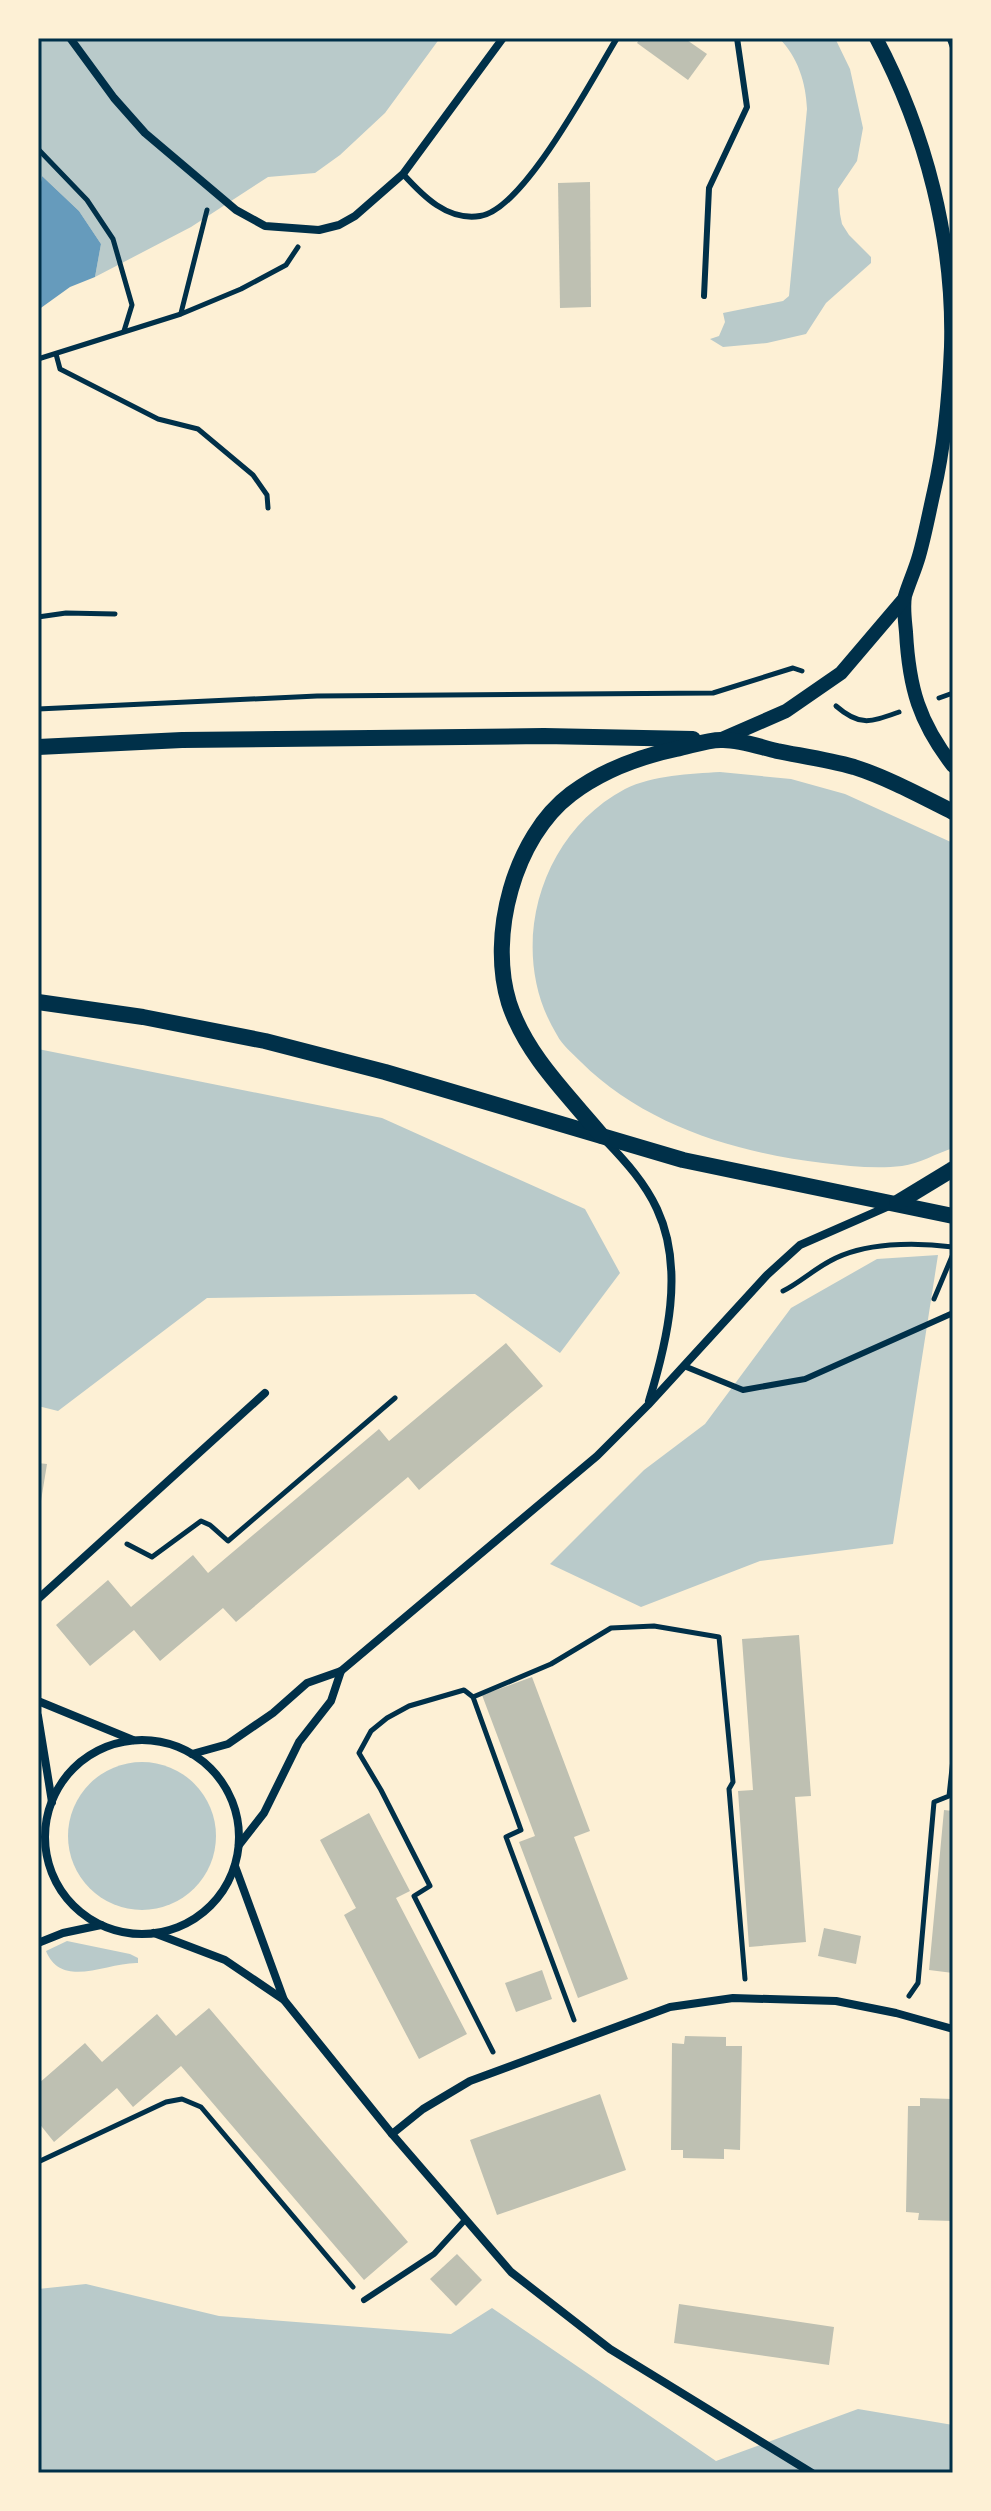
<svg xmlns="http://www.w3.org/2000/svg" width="991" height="2511" viewBox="0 0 991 2511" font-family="'Nunito Sans',sans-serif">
	<rect width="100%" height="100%" fill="#fdf0d5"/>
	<g fill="#b9caca">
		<polygon points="38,38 440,38 385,113 340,155 315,173 268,177 191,227 95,277 101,244 79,211 42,176 38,200"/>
		<path d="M779,38H835L850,69L863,128L857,161L838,189L840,214L842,224L849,235L871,257V263L826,303L806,334L767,343L723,347L710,339L719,336L725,322L723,313L783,301L789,296L807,109C806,83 798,57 779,38Z"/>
		<path d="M720,772L791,779L845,794L953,843V1148C937,1153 919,1164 902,1166C876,1169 848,1166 823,1163C737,1153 644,1125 581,1062C573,1054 562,1045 557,1035C506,952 538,835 625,789C653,775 690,774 720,772Z"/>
		<polygon points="38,1049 382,1118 585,1209 620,1273 560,1353 475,1294 207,1298 58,1411 38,1406"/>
		<polygon points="938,1255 893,1544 760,1561 641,1607 550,1564 644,1470 705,1424 791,1308 877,1259"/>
		<circle cx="142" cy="1836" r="74"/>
		<path d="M67,1941L130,1954L138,1958V1963C107,1962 62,1990 46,1951Z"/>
		<polygon points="86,2284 219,2316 451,2334 492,2308 716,2461 858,2409 953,2425 953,2473 38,2473 38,2289"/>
	</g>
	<polygon fill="#669bbc" points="42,176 79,211 101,244 95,277 70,287 38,310 38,200"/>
	<g fill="#bec0b2">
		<polygon points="640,38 684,38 707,54 688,80 637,43"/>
		<polygon points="590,182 591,307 560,308 558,183"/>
		<polygon points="506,1343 543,1386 419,1490 408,1477 236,1622 223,1608 160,1661 134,1630 90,1666 56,1625 108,1580 131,1607 193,1555 208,1573 379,1429 389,1441"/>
		<polygon points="38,1463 47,1464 40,1507 38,1507"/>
		<polygon points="799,1635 811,1796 795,1797 806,1942 749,1947 738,1791 753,1790 742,1639"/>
		<polygon points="532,1677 590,1831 574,1837 628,1979 578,1998 519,1842 535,1836 482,1695"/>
		<polygon points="944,1810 953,1811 953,1973 929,1970"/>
		<polygon points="369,1813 410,1891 396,1898 467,2034 419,2059 344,1915 356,1908 320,1840"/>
		<polygon points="824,1928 861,1936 856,1964 818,1956"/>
		<polygon points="542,1970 552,1999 516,2012 505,1983"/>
		<polygon points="209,2008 408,2242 364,2280 181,2066 133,2107 117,2088 54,2142 38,2122 38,2084 85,2043 102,2062 157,2014 176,2036"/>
		<polygon points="685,2036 726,2037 726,2046 742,2046 740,2150 724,2149 724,2159 683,2158 683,2150 671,2150 672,2043 684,2044"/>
		<polygon points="600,2094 626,2170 497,2215 470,2140"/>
		<polygon points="920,2098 953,2099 953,2221 918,2220 919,2213 906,2212 908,2106 920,2106"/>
		<polygon points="457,2254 482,2280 456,2306 430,2279"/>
		<polygon points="679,2304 834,2327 829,2365 674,2343"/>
	</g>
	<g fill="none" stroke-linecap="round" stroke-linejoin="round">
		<g stroke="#003049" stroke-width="5">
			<polyline points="949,38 953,49"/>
			<polyline points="38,149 87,200 113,239 132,305 124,331"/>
			<polyline points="181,313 207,210"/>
			<polyline points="56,354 60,369 158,419 198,429 253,475 267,495 268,508"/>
			<polyline points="38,359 181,314 241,289 286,265 298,247"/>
			<polyline points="38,617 66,613 115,614"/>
			<polyline points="939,698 953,693"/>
			<path d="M836,706C860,727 871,722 899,712"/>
			<polyline points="38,709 317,696 713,693 793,668 802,671"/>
			<path d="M783,1291C798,1284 813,1270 830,1261C864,1242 915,1242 953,1247"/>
			<polyline points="934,1299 953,1254"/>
			<polyline points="127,1544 152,1557 201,1521 210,1525 228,1541 395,1398"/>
			<polyline points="473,1697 551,1664 611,1628 654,1626 719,1637 733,1782 729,1789 745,1979"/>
			<polyline points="909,1996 918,1983 934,1802 949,1796 953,1759"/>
			<polyline points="493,2052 414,1896 430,1886 381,1790 359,1753 371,1731 387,1718 409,1706 464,1690 473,1697 521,1830 506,1837 574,2020"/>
			<polyline points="38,2162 166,2102 182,2099 201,2107 353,2287"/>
		</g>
		<g stroke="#003049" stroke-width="6">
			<path d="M403,174C423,196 447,221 480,216C524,210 593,77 617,38"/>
			<polyline points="704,296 709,188 747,107 737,38"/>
			<polyline points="684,1366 743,1390 805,1379 953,1313"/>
			<polyline points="364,2300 434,2254 465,2220"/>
		</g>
		<g stroke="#003049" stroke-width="8">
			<polyline points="70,38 114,98 145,133 236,210 265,226 319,230 339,225 355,216 403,174 503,38"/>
			<path d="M606,1141C626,1162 645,1183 657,1209C685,1269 667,1342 649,1401"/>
			<polyline points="38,1599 265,1393"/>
			<polyline points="38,1701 133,1740"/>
			<polyline points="38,1716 52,1802"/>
			<circle cx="142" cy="1837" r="97"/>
			<polyline points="192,1754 228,1744 273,1713 307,1683 341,1671 597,1456 648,1405 767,1275 800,1245 889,1206"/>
			<polyline points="239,1845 264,1813 299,1742 331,1701 341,1671"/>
			<polyline points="235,1866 284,2000"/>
			<polyline points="154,1933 225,1960 284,2000 392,2134 511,2272 610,2349 812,2473"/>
			<polyline points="38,1943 63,1933 101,1925"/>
			<polyline points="392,2134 423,2109 470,2081 670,2007 733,1998 836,2001 896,2013 953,2029"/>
		</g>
		<g stroke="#003049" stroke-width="14">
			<path d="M876,38C926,132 954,241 951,347C949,395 945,444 934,491C929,513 925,535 919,556C915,570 909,583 905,596C903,607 905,621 906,632C909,688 919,722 953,766"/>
			<polyline points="722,739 786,711 841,673 904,599"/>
		</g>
		<g stroke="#003049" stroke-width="16">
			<polyline points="38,747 182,740 544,736 693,739"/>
			<polyline points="38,1002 143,1017 265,1041 385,1072 683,1160 953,1216"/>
			<path d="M602,1136C568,1095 526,1055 509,1003C488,936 514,837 571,794C603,770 638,757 676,749C691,746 709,739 723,740C741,740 760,747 777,751C802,756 829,760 854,767C888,778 921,796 953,812"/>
			<polyline points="897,1203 953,1169"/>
		</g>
	</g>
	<rect width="991" height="2511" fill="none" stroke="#fdf0d5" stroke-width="80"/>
	<rect x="40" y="40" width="911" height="2431" fill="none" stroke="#003049" stroke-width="3"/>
</svg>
